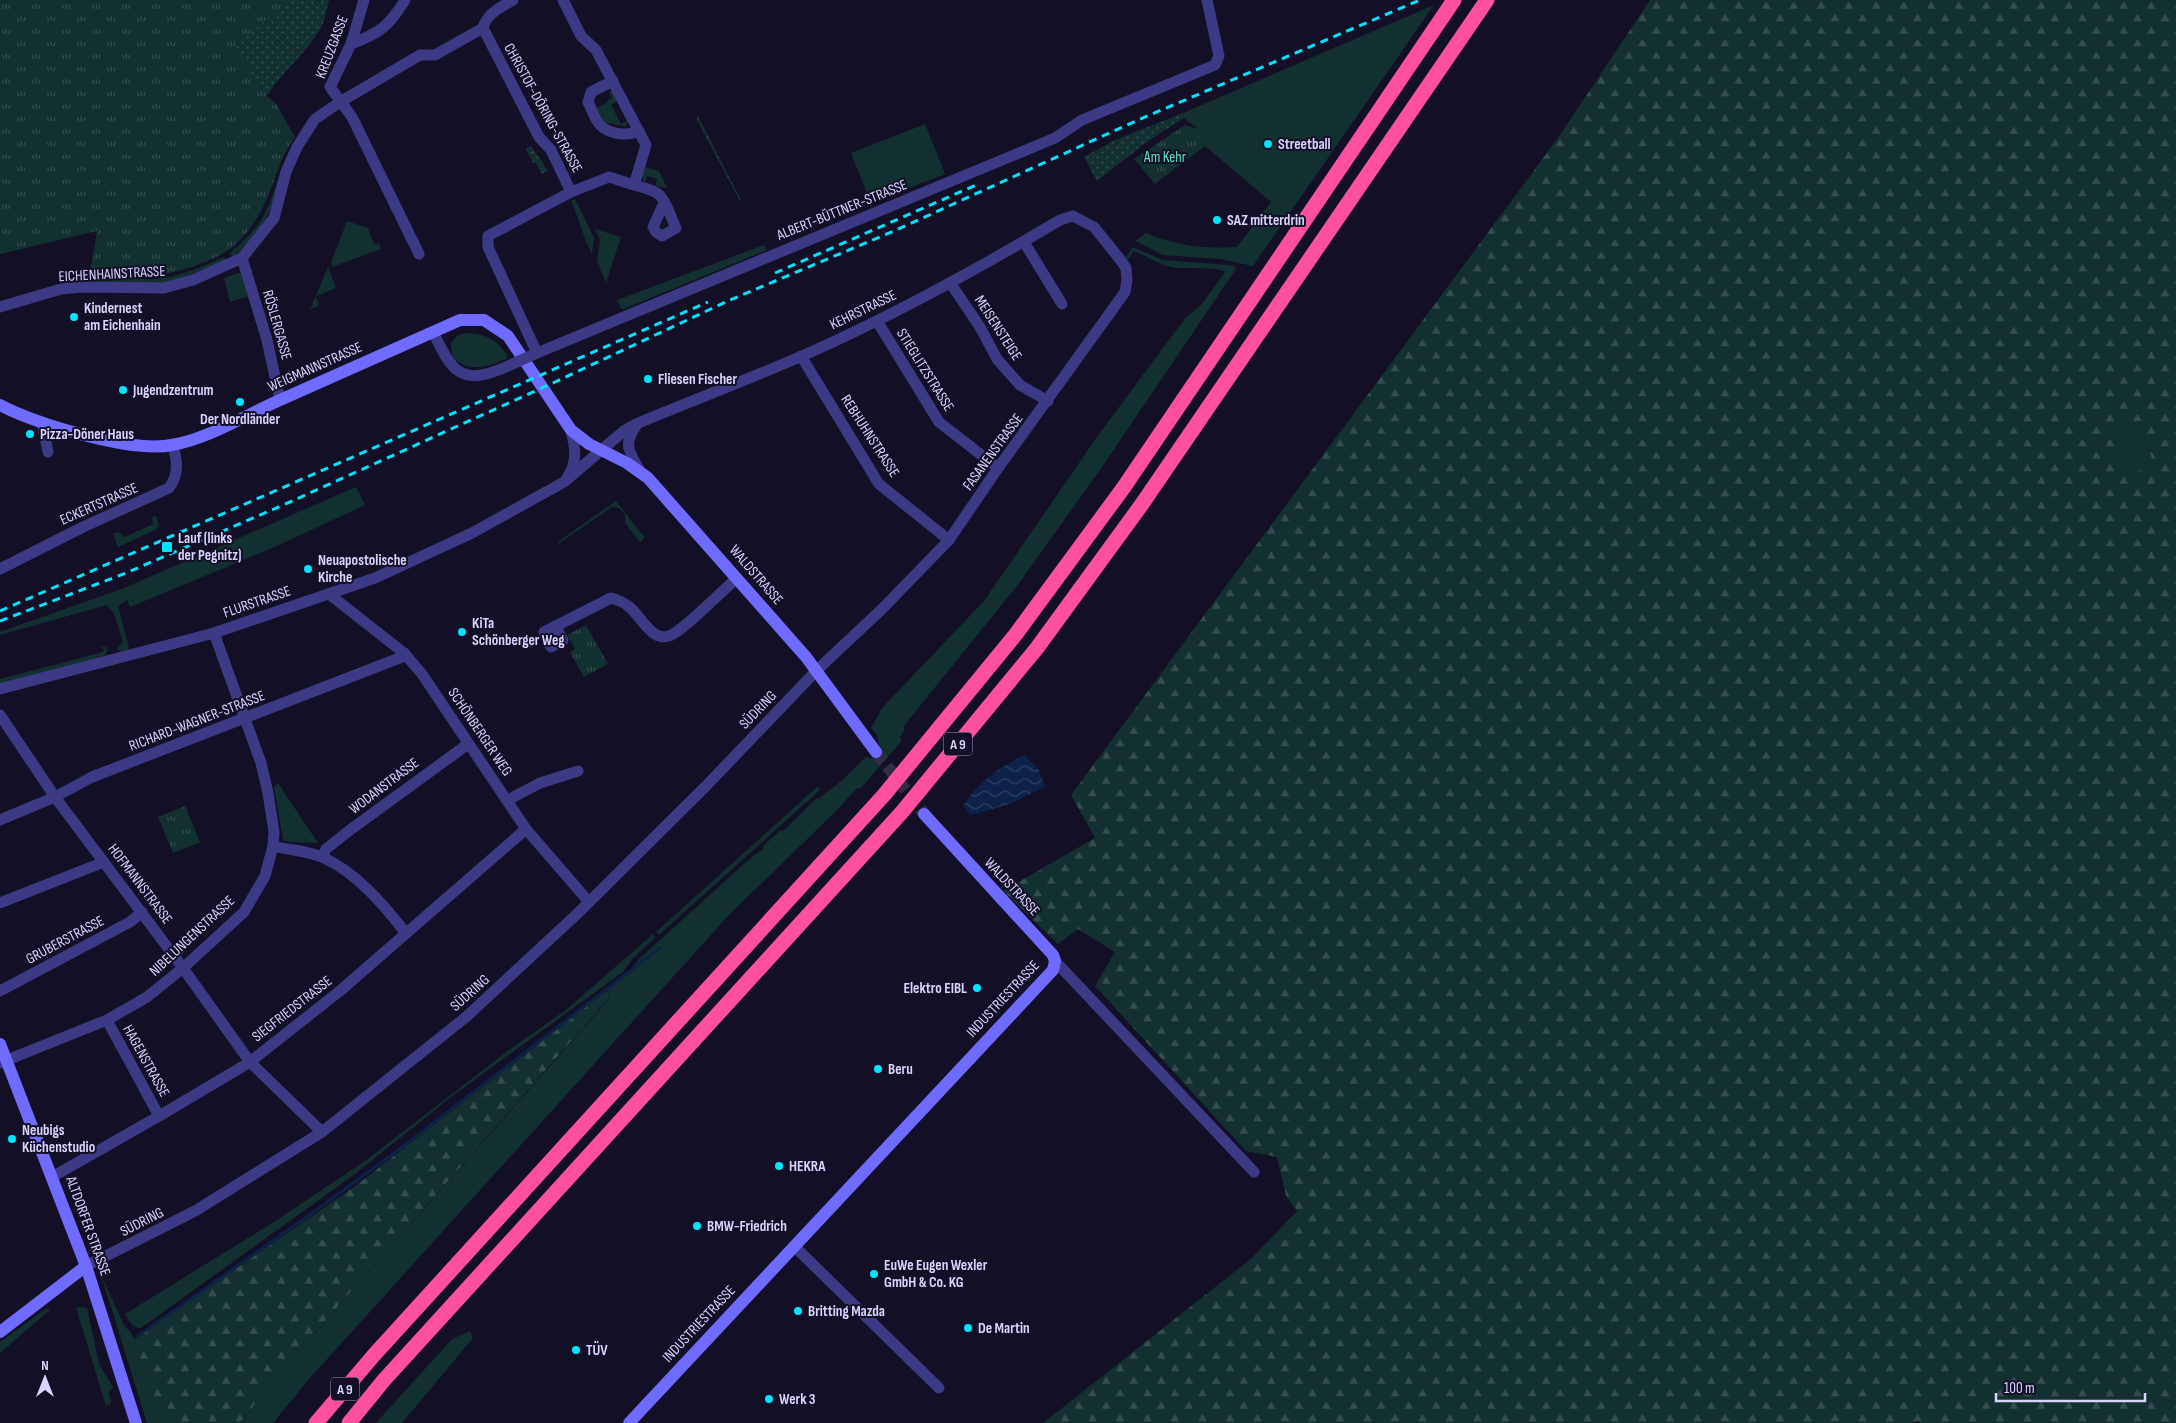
<svg xmlns="http://www.w3.org/2000/svg" width="2176" height="1423" viewBox="0 0 2176 1423" font-family="'Sofia Sans Condensed',sans-serif">
	<defs>
		<pattern id="forest-firs" width="22" height="20" patternUnits="userSpaceOnUse" patternTransform="scale(1.25)"><rect width="22" height="20" fill="#12302f"/><path d="M5 1l3.5 6h-7zM16 11l3.5 6h-7z" fill="#344d4e"/></pattern>
		<pattern id="park-tufts" width="24" height="20" patternUnits="userSpaceOnUse" patternTransform="scale(1.25)"><rect width="24" height="20" fill="#12302f"/><path d="M3 7l-1-3M5 7V3M7 7l1-3M15 17l-1-3M17 17v-4M19 17l1-3" fill="none" stroke="#344d4e"/></pattern>
		<pattern id="garden-dots" width="8" height="8" patternUnits="userSpaceOnUse" patternTransform="scale(1.25)"><rect width="8" height="8" fill="#12302f"/><path d="M2 2h.1M6 6h.1" fill="none" stroke="#344d4e" stroke-width="1.8" stroke-linecap="round"/></pattern>
		<pattern id="water-waves" width="16" height="10" patternUnits="userSpaceOnUse" patternTransform="scale(1.25)"><rect width="16" height="10" fill="#0c2248"/><path d="M0 5q4-4 8 0t8 0" fill="none" stroke="#2f4163"/></pattern>
	</defs>
	<rect width="100%" height="100%" fill="#130f26"/>
	<g fill="#12302f">
		<path d="M1434,5L1253,266L1220,259L1163,255L1135,241L1146,233C1179,246 1202,249 1237,247L1271,202L1205,146L1198,129L1184,118L1183,113Z"/>
		<polygon points="612,91 617,101 611,105 621,124 628,120 626,127 604,122 597,108 608,102 608,100 612,98 609,92"/>
		<polygon points="925,124 945,174 871,203 851,153"/>
		<path d="M287,156C275,200 270,226 233,257L230,253C244,241 258,228 266,211C275,193 278,174 287,156Z"/>
		<polygon points="645,167 659,171 667,188 655,186 657,179 647,176 645,183 641,177"/>
		<path d="M575,199L594,238L592,254C583,237 579,218 571,201Z"/>
		<polygon points="347,221 368,228 374,244 379,243 381,249 332,267 331,263"/>
		<polygon points="595,229 621,237 606,283 597,261 600,240"/>
		<polygon points="764,245 767,250 624,309 621,309 617,300"/>
		<path d="M1133,247L1163,260L1228,265L1235,266L1236,269L1100,470L1020,582L903,727L905,729L900,737L902,739L900,743L860,789L857,788L837,810L729,915L310,1378L273,1423H240L282,1370L610,998L609,989L627,975L638,960L746,862L764,848L763,846L781,830L783,831L817,798L818,799L840,782L867,756L870,759L880,748L876,733L871,728L882,708L984,601L1099,434L1186,317L1201,305L1225,272C1215,266 1186,270 1171,267C1158,264 1146,256 1134,251L1128,260L1125,258Z"/>
		<path d="M224,257L227,260L169,283H83C105,272 133,281 157,279C180,277 203,266 224,257Z"/>
		<polygon points="328,267 336,288 316,296 319,306 310,309"/>
		<polygon points="241,272 249,296 230,302 224,278"/>
		<path d="M467,333C485,333 500,341 508,358C490,366 466,375 452,355L451,343L458,335Z"/>
		<polygon points="2140,421 2154,466 2124,475 2111,430"/>
		<polygon points="356,487 365,505 277,546 130,607 127,600 118,606 129,648 128,651 123,652 117,649 123,642 114,614 107,605 0,635 0,632 124,588"/>
		<polygon points="616,501 645,538 640,542 625,523 625,515 619,508 612,507 558,544 559,541"/>
		<polygon points="156,516 159,525 157,529 118,547 113,534 118,532 125,537 153,524 152,517"/>
		<polygon points="100,646 106,647 108,650 104,656 0,684 0,679 103,652 104,650"/>
		<polygon points="278,783 318,843 289,842 283,840 274,787"/>
		<polygon points="818,786 820,790 659,935 656,932"/>
		<path d="M653,934L655,938L633,958L623,972L451,1097L355,1174L141,1328C132,1328 129,1321 125,1314L277,1220L365,1161L513,1047L566,1010Z"/>
		<polygon points="101,1275 125,1327 131,1332 134,1339 162,1423 147,1423"/>
		<polygon points="80,1307 87,1308 99,1364 113,1387 109,1392 111,1403 106,1406 76,1308"/>
		<polygon points="47,1308 50,1310 0,1353 0,1342"/>
		<polygon points="470,1331 473,1338 402,1423 376,1423 452,1339"/>
	</g>
	<g fill="url(#forest-firs)" fill-rule="evenodd">
		<path d="M1650,0H2176V1423H1920L1917,1421L1913,1423H1043L1252,1258L1297,1211L1286,1196L1277,1157L1246,1151L1095,986L1115,952L1078,929L1058,944L1003,891L1095,838L1071,795L1558,138ZM2140,421L2154,466L2124,475L2111,430Z"/>
		<polygon points="609,989 610,997 282,1370 240,1423 162,1423 134,1339 354,1187"/>
	</g>
	<g fill="url(#park-tufts)">
		<path d="M0,0H288L282,8L267,96L277,105L295,137C278,160 274,188 260,213C253,225 242,240 231,248C215,261 179,272 159,275C137,278 113,275 90,274L97,231L0,254Z"/>
		<polygon points="1185,125 1198,129 1205,146 1155,184 1134,159"/>
		<polygon points="586,625 608,664 584,677 570,652 575,649 567,635"/>
		<polygon points="185,806 200,842 173,853 158,817"/>
	</g>
	<g fill="url(#garden-dots)">
		<path d="M288,0H329C327,7 326,16 323,23C310,51 283,70 267,96L235,47Z"/>
		<polygon points="1183,113 1184,118 1148,141 1097,181 1084,157 1115,140"/>
		<polygon points="698,116 741,200 740,201 697,120"/>
		<polygon points="531,146 548,171 542,174 536,163 533,163 526,149"/>
	</g>
	<path fill="url(#water-waves)" d="M1024,755L1039,770L1045,787L1007,805L970,815L963,806C978,782 999,768 1024,755Z"/>
	<g fill="none" stroke-linecap="round" stroke-linejoin="round">
		<polyline stroke="#0c2248" stroke-width="3" points="138,1336 311,1214 401,1148 660,948"/>
		<polyline stroke="#312d47" stroke-width="12" stroke-dasharray="12 6" stroke-linecap="butt" points="876,752 924,814"/>
		<g stroke="#3d3a85" stroke-width="11">
			<polyline points="364,0 351,44 330,87 352,117 419,254"/>
			<path d="M563,0L581,36L596,50L646,145L634,185C641,187 651,189 657,193C666,199 671,218 676,228L662,236L656,232L653,227L664,203"/>
			<polyline points="483,28 539,137 551,150 571,192 488,236 488,247 537,353 1055,138 1082,120 1215,65 1219,56 1207,0"/>
			<path d="M351,44C380,33 389,26 405,0"/>
			<path d="M613,81L591,92L588,102C592,109 595,121 601,126C611,135 628,136 639,131"/>
			<polyline points="571,192 609,177 634,185"/>
			<polyline points="1024,242 1062,304"/>
			<polyline points="242,258 267,340 280,400"/>
			<polyline points="951,284 980,327 997,359 1020,385 1048,401"/>
			<path d="M0,307L61,289L82,287L164,288L193,280L242,258L274,218L286,172L297,147L315,119L340,102L420,55H435L483,28C487,13 500,8 513,0"/>
			<polyline points="877,321 939,422 998,468"/>
			<path d="M433,332C452,371 460,387 506,367"/>
			<polyline points="801,356 879,484 949,540"/>
			<polyline points="42,422 48,452"/>
			<path d="M636,426C622,446 630,452 640,471"/>
			<path d="M568,476C578,461 575,447 571,430"/>
			<path d="M0,569L83,527L169,488C179,475 178,460 172,445"/>
			<polyline points="329,594 404,653 422,674 526,829 589,902"/>
			<path d="M555,626L563,640L551,647L544,632L611,598C634,604 636,617 651,631C656,636 663,638 669,636C681,633 724,589 737,578"/>
			<path d="M0,689L214,633L375,578L472,533L564,482L625,430L636,424C691,401 747,380 802,356C891,317 976,270 1060,220L1073,216L1094,227L1119,258L1126,268L1127,280L1125,292L998,468L949,540L882,609L817,670L706,786L577,914L466,1017L322,1132L195,1211L86,1266"/>
			<polyline points="0,715 55,797 183,968 250,1062 322,1132"/>
			<polyline points="508,800 540,783 578,771"/>
			<polyline points="0,820 55,797 92,777 402,657 404,653"/>
			<path d="M273,846C288,850 308,851 322,857C356,872 383,904 405,932"/>
			<polyline points="322,857 326,849 350,830 468,744"/>
			<polyline points="0,903 104,862"/>
			<polyline points="1055,961 1254,1172"/>
			<polyline points="0,991 130,922 142,912"/>
			<polyline points="107,1020 159,1116"/>
			<polyline points="0,1063 107,1020 147,997 183,968 244,912 265,876 273,846 274,832 268,793 261,763 214,633"/>
			<polyline points="52,1177 161,1115 250,1062 341,990 526,829"/>
			<polyline points="794,1246 939,1388"/>
		</g>
		<g stroke="#6f6bff" stroke-width="12">
			<path d="M0,405C37,424 131,453 172,445C208,439 246,415 280,400C340,373 400,347 460,320H484L508,336L571,430L589,444L627,463L648,478L806,657L876,752"/>
			<polyline points="0,1044 86,1266 136,1423"/>
			<polyline points="0,1332 86,1266"/>
			<polyline points="629,1423 1053,970 1055,961 1053,955 924,814"/>
		</g>
		<g stroke="#ff4fa3" stroke-width="15">
			<polyline points="316,1423 374,1355 884,795 1016,634 1124,487 1454,0"/>
			<polyline points="349,1423 384,1380 902,812 1037,648 1142,504 1487,0"/>
		</g>
		<g stroke="#00e5ff" stroke-width="3" stroke-dasharray="8 6" stroke-linecap="butt">
			<polyline points="775,273 976,185"/>
			<polyline points="0,611 708,302"/>
			<polyline points="0,621 126,573 290,502 555,382 730,300 894,231 1138,120 1420,0"/>
		</g>
		<polyline stroke="#3d3a85" stroke-width="11" points="506,367 537,353"/>
	</g>
	<g fill="#00e5ff" stroke="#130f26" stroke-width="2">
		<circle cx="1268" cy="144" r="5"/>
		<circle cx="1217" cy="220" r="5"/>
		<circle cx="74" cy="317" r="5"/>
		<circle cx="648" cy="379" r="5"/>
		<circle cx="123" cy="390" r="5"/>
		<circle cx="240" cy="402" r="5"/>
		<circle cx="30" cy="434" r="5"/>
		<rect x="161" y="541" width="12" height="12" rx="2.5"/>
		<circle cx="308" cy="569" r="5"/>
		<circle cx="462" cy="632" r="5"/>
		<circle cx="977" cy="988" r="5"/>
		<circle cx="878" cy="1069" r="5"/>
		<circle cx="12" cy="1139" r="5"/>
		<circle cx="779" cy="1166" r="5"/>
		<circle cx="697" cy="1226" r="5"/>
		<circle cx="874" cy="1274" r="5"/>
		<circle cx="798" cy="1311" r="5"/>
		<circle cx="968" cy="1328" r="5"/>
		<circle cx="576" cy="1350" r="5"/>
		<circle cx="769" cy="1399" r="5"/>
	</g>
	<g text-anchor="middle" dominant-baseline="central" stroke-width="4" stroke-linejoin="round" paint-order="stroke">
		<g fill="#130f26" stroke="#9e99be" stroke-width="1">
			<rect x="944" y="732.5" width="28" height="23" rx="4"/>
			<rect x="331" y="1377.5" width="28" height="23" rx="4"/>
		</g>
		<g font-size="14" font-weight="bold" fill="#d9d4ff">
			<text x="958" y="744">A 9</text>
			<text x="345" y="1389">A 9</text>
		</g>
		<g font-size="15" fill="#d9d4ff" stroke="#130f26">
			<text transform="translate(332 47) rotate(-69)">KREUZGASSE</text>
			<text transform="translate(543 108) rotate(61)">CHRISTOF-DÖRING-STRASSE</text>
			<text transform="translate(842 210) rotate(-22)">ALBERT-BÜTTNER-STRASSE</text>
			<text transform="translate(112 274) rotate(-3)">EICHENHAINSTRASSE</text>
			<text transform="translate(863 310) rotate(-26)">KEHRSTRASSE</text>
			<text transform="translate(277 325) rotate(74)">RÖSLERGASSE</text>
			<text transform="translate(998 328) rotate(57)">MEISENSTEIGE</text>
			<text transform="translate(315 367) rotate(-24)">WEIGMANNSTRASSE</text>
			<text transform="translate(925 370) rotate(58)">STIEGLITZSTRASSE</text>
			<text transform="translate(870 436) rotate(57)">REBHUHNSTRASSE</text>
			<text transform="translate(993 452) rotate(-54)">FASANENSTRASSE</text>
			<text transform="translate(99 504) rotate(-24)">ECKERTSTRASSE</text>
			<text transform="translate(756 575) rotate(49)">WALDSTRASSE</text>
			<text transform="translate(257 602) rotate(-19)">FLURSTRASSE</text>
			<text transform="translate(758 710) rotate(-46)">SÜDRING</text>
			<text transform="translate(197 721) rotate(-21)">RICHARD-WAGNER-STRASSE</text>
			<text transform="translate(480 732) rotate(56)">SCHÖNBERGER WEG</text>
			<text transform="translate(384 786) rotate(-37)">WODANSTRASSE</text>
			<text transform="translate(140 884) rotate(53)">HOFMANNSTRASSE</text>
			<text transform="translate(1012 887) rotate(47)">WALDSTRASSE</text>
			<text transform="translate(192 936) rotate(-43)">NIBELUNGENSTRASSE</text>
			<text transform="translate(65 940) rotate(-28)">GRUBERSTRASSE</text>
			<text transform="translate(470 993) rotate(-42)">SÜDRING</text>
			<text transform="translate(1003 999) rotate(-47)">INDUSTRIESTRASSE</text>
			<text transform="translate(292 1009) rotate(-38)">SIEGFRIEDSTRASSE</text>
			<text transform="translate(146 1061) rotate(61)">HAGENSTRASSE</text>
			<text transform="translate(142 1222) rotate(-27)">SÜDRING</text>
			<text transform="translate(88 1226) rotate(70)">ALTDORFER STRASSE</text>
			<text transform="translate(699 1324) rotate(-47)">INDUSTRIESTRASSE</text>
		</g>
		<g font-size="15" font-weight="bold" fill="#d9d4ff" stroke="#130f26" text-anchor="start">
			<text x="1278" y="144">Streetball</text>
			<text x="1227" y="220">SAZ mitterdrin</text>
			<text x="84" y="308">Kindernest<tspan x="84" dy="17">am Eichenhain</tspan></text>
			<text x="658" y="379">Fliesen Fischer</text>
			<text x="133" y="390">Jugendzentrum</text>
			<text x="240" y="419" text-anchor="middle">Der Nordländer</text>
			<text x="40" y="434">Pizza-Döner Haus</text>
			<text x="178" y="538">Lauf (links<tspan x="178" dy="17">der Pegnitz)</tspan></text>
			<text x="318" y="560">Neuapostolische<tspan x="318" dy="17">Kirche</tspan></text>
			<text x="472" y="623">KiTa<tspan x="472" dy="17">Schönberger Weg</tspan></text>
			<text x="967" y="988" text-anchor="end">Elektro EIBL</text>
			<text x="888" y="1069">Beru</text>
			<text x="22" y="1130">Neubigs<tspan x="22" dy="17">Küchenstudio</tspan></text>
			<text x="789" y="1166">HEKRA</text>
			<text x="707" y="1226">BMW-Friedrich</text>
			<text x="884" y="1265">EuWe Eugen Wexler<tspan x="884" dy="17">GmbH &amp; Co. KG</tspan></text>
			<text x="808" y="1311">Britting Mazda</text>
			<text x="978" y="1328">De Martin</text>
			<text x="586" y="1350">TÜV</text>
			<text x="779" y="1399">Werk 3</text>
		</g>
		<g font-size="15" fill="#5fe0c0" stroke="#130f26">
			<text x="1165" y="157">Am Kehr</text>
		</g>
	</g>
	<g transform="translate(45 1378)" stroke="#130f26" stroke-width="4" paint-order="stroke">
	<path d="M0-4L9 19L0 12L-9 19Z" fill="#d9d4ff"/>
	<text y="-8" font-size="14" font-weight="bold" text-anchor="middle" fill="#d9d4ff">N</text>
	</g>
	<path d="M1996 1393v8h149v-8" fill="none" stroke="#d9d4ff" stroke-width="2.5"/>
	<text x="2004" y="1393" font-size="15" fill="#d9d4ff" stroke="#130f26" stroke-width="4" paint-order="stroke">100 m</text>
</svg>
